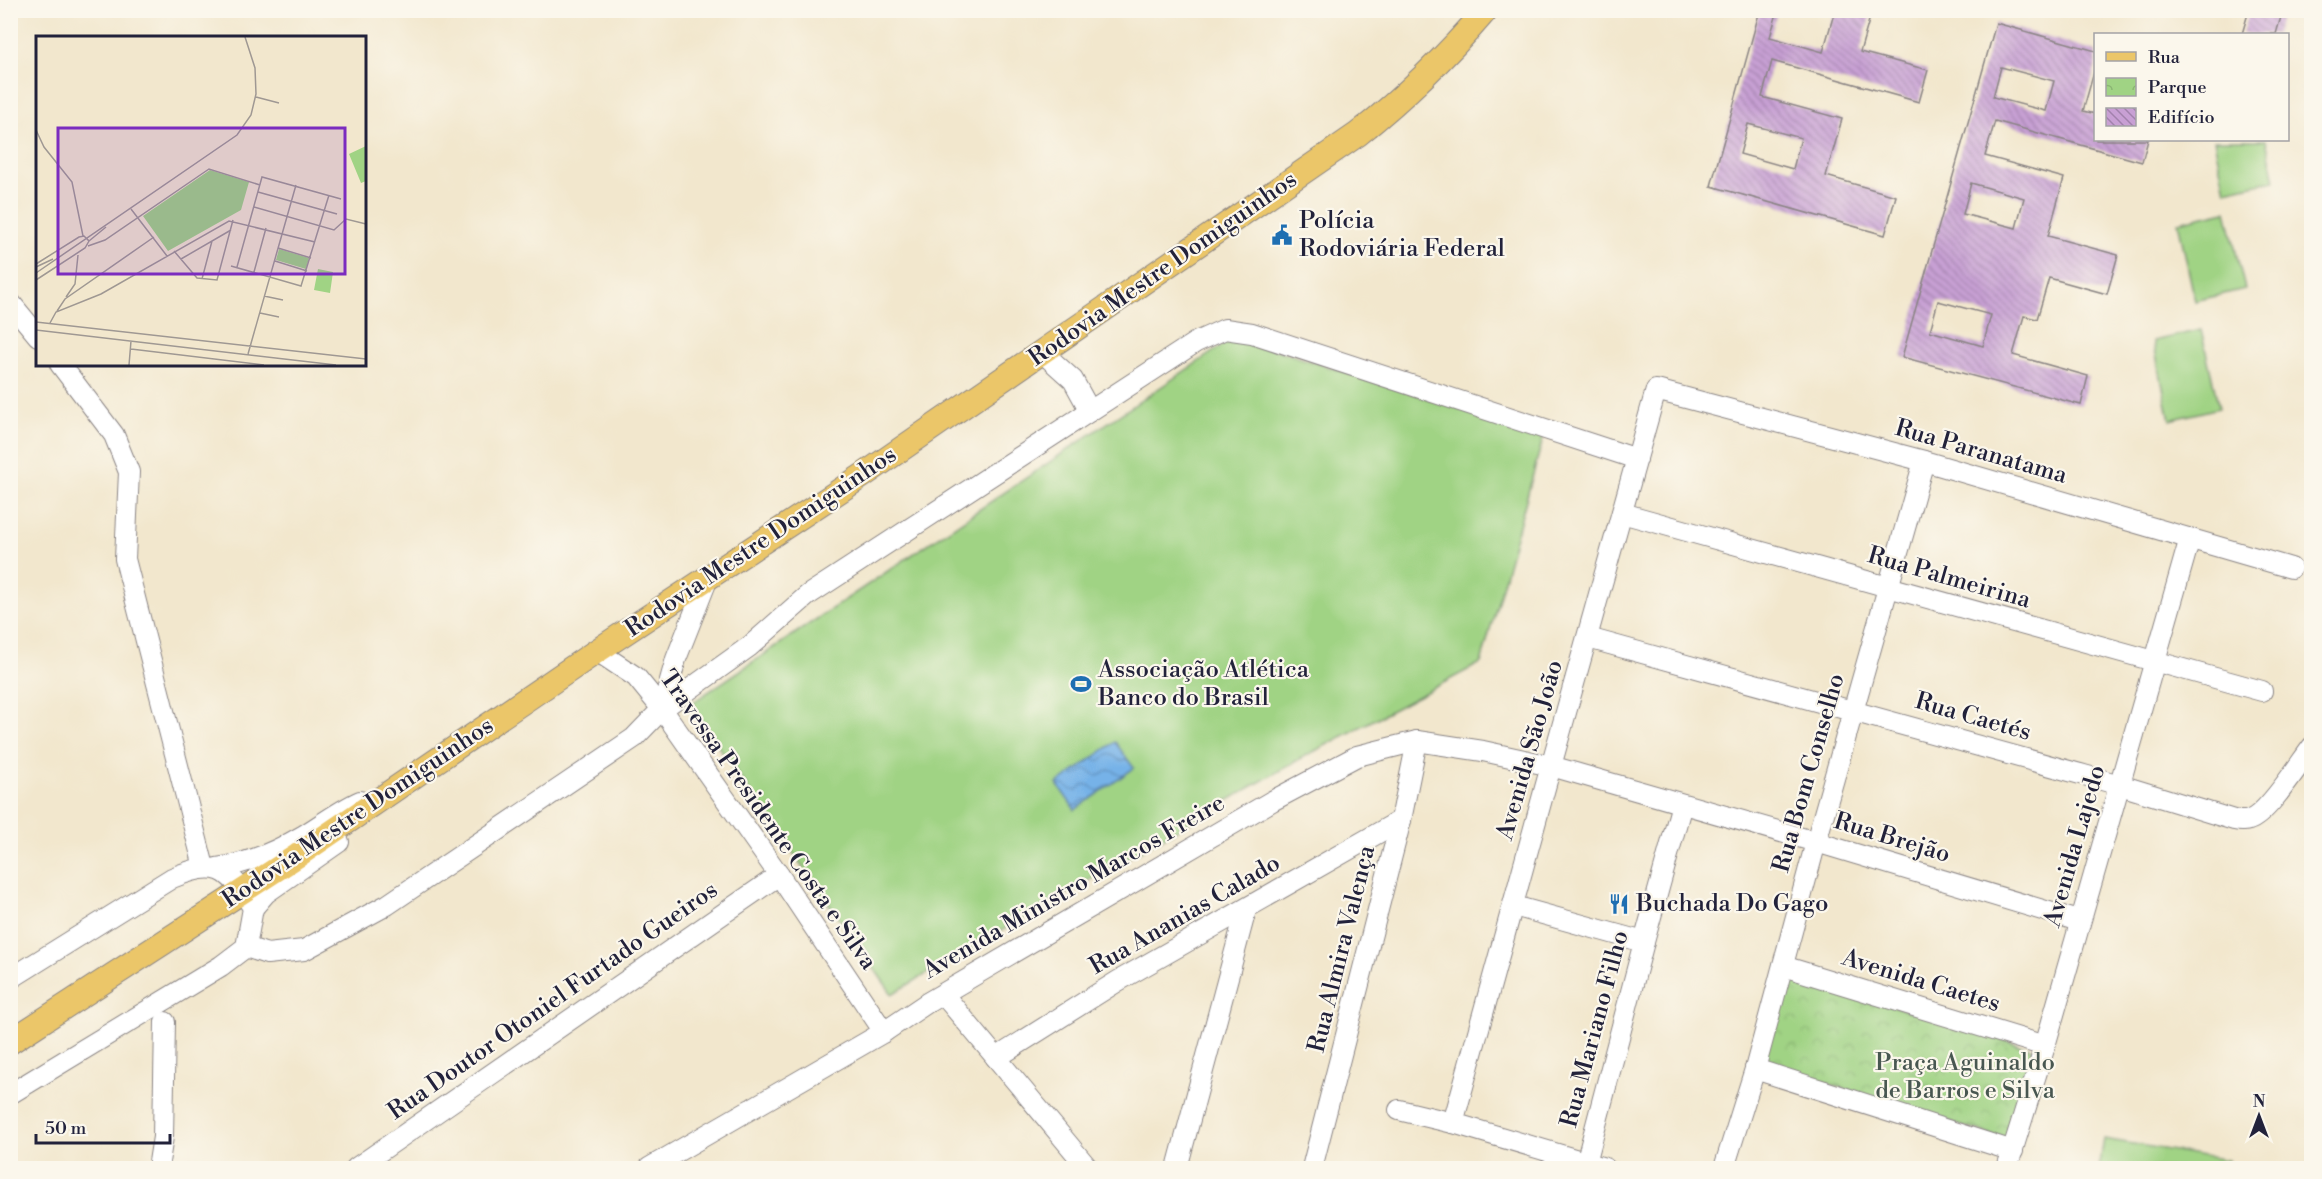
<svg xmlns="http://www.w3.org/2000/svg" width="2322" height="1179" viewBox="0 0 2322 1179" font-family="'Libre Bodoni',serif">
	<defs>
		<pattern id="park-crowns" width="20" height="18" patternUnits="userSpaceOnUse" patternTransform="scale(1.5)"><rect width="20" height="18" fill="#a0d384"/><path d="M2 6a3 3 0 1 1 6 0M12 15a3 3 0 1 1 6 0" fill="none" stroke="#8ab573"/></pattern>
		<pattern id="water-waves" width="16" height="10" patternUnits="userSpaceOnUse" patternTransform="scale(1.5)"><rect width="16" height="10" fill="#76b2e8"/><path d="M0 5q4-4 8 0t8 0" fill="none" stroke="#6090bd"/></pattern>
		<pattern id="building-back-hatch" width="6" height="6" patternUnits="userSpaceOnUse" patternTransform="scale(1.5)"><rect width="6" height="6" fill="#c8a0d4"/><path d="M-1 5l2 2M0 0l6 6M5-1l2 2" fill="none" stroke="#a282ad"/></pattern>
	</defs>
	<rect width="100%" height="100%" fill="#fbf7ec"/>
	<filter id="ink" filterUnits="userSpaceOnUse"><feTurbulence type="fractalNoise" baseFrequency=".0167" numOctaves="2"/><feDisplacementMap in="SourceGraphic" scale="12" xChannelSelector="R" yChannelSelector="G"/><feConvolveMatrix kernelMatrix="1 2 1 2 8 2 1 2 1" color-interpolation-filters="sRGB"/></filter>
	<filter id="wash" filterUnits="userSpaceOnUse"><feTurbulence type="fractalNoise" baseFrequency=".008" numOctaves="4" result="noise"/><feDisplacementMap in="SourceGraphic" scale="24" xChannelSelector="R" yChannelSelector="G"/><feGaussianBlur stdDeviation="1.35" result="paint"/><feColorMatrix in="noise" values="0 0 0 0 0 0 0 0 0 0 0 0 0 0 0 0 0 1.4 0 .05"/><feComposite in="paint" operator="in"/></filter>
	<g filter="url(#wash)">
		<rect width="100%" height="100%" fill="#f2e7cd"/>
		<polygon fill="url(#park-crowns)" stroke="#617a60" stroke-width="1.5" points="1788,974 2033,1049 2008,1140 1762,1063"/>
		<g fill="#a0d384" stroke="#617a60" stroke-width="1.5">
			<polygon points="2214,140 2266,140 2275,180 2225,191"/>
			<polygon points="2226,211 2245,289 2195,301 2178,222"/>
			<polygon points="2201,330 2219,408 2170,420 2153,341"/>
			<polygon points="1235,337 1544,435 1481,663 1298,760 892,994 689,705"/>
			<polygon points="2104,1139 2228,1160 2227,1168 2099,1168"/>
		</g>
		<polygon fill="url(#water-waves)" stroke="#4c6a92" stroke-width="1.5" points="1115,742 1134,768 1075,810 1057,784"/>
		<g id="blocks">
			<g fill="url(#building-back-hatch)" fill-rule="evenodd">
				<path d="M1760,10H1778L1770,37L1823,52L1835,10H1872L1860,52L1928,70L1919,102L1772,61L1762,97L1842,119L1826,176L1896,196L1885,235L1711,186ZM1748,124L1801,138L1793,169L1740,154Z"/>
				<polygon points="2249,10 2283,10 2276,34 2242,34"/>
				<path d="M1996,23L2096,51V65L2083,111L2096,114V140H2148L2142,162L1995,121L1985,156L2064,178L2048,236L2118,255L2107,294L2049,278L2037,319L2024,316L2013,355L2088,376L2081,405L1902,357ZM2001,67L2054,81L2046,111L1993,97ZM1971,183L2024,198L2016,228L1963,214ZM1938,301L1991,315L1983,346L1930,331Z"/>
			</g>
		</g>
	</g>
	<g filter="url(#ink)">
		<use href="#blocks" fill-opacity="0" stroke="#8a8484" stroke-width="1.5"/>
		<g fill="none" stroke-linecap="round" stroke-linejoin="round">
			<g stroke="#8a8484" stroke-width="22">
				<g id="minor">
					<polyline points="10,302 38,336"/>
					<polyline points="1043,353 1073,380 1090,411"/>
					<polyline points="60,364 114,435 129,472 125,559 204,867"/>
					<polyline points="1622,513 2262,691"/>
					<path d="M1588,638L2120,785L2234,820C2239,821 2244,822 2249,820C2267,815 2299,764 2312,747"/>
					<polyline points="597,651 636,677 662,709 779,875 884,1032"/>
					<polyline points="662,709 676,659 708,578"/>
					<path d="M217,868C247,864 277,851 304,835C322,824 340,810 360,801"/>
					<polyline points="1514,906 1644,942"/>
					<polyline points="253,908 266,893 339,842"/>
					<polyline points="246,947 267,954 304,950 387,905 634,738 662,709 750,646 808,595 1196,342 1225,329 1252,333 1637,459"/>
					<polyline points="1783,966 2045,1046"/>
					<path d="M10,979L172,878C216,859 229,867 253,908L246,947L221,966L10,1094"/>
					<polyline points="943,994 1088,1168"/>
					<polyline points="996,1058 1118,981 1401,820"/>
					<polyline points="1755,1069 2013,1151"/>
					<polyline points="1399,1110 1453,1123 1605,1168"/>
					<polyline points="1453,1123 1551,766 1656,390 1924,461 2291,568"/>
					<polyline points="1586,1163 1644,942 1682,804"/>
					<polyline points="158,1168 163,1137 165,1022"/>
					<polyline points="356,1168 779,875"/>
					<polyline points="649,1168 884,1032 927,1003 1272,801 1357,756 1417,741 1483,751 1551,766 1816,842 2079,921"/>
					<polyline points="1177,1168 1246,910"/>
					<polyline points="1312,1168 1401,820 1417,741"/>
					<polyline points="1724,1168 1755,1069 1816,842 1924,461"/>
					<polyline points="2007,1168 2045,1046 2190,538"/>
				</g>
			</g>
			<g stroke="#8a8484" stroke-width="26">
				<path id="major" d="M10,1042L297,856L597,651L865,474L1358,134C1407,95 1445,58 1486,10"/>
			</g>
			<use href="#minor" stroke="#fff" stroke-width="20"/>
			<use href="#major" stroke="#ebc669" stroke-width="24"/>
		</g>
	</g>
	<defs>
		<g id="civic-bare" transform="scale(1.62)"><path d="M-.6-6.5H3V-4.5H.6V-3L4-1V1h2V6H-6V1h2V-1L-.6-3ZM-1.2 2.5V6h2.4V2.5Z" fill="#1f6fb2" stroke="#fbf7ec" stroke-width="2.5" paint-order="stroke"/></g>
		<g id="stadium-bare" transform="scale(1.62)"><path d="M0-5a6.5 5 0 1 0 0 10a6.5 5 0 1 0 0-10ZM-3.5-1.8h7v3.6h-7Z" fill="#1f6fb2" stroke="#fbf7ec" stroke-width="2.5" paint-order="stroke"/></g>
		<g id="restaurant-bare" transform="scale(1.62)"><path d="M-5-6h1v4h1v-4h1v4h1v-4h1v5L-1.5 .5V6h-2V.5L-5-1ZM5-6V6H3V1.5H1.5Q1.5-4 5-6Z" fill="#1f6fb2" stroke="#fbf7ec" stroke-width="2.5" paint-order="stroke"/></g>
	</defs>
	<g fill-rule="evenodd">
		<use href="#civic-bare" x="1282" y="235"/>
		<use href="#stadium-bare" x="1081" y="684"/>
		<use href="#restaurant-bare" x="1619" y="904"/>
	</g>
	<g text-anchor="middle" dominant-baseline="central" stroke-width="4.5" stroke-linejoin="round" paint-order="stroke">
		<g font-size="24" fill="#22223b" stroke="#fbf7ec" text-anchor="start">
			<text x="1299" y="221">Polícia<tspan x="1299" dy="28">Rodoviária Federal</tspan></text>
			<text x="1098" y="670">Associação Atlética<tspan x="1098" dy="28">Banco do Brasil</tspan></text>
			<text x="1636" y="904">Buchada Do Gago</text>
		</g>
		<g font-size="24" fill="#22223b" stroke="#fbf7ec">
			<text transform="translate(1163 269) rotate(-35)">Rodovia Mestre Domiguinhos</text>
			<text transform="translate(1981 452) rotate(16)">Rua Paranatama</text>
			<text transform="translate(761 542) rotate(-34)">Rodovia Mestre Domiguinhos</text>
			<text transform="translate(1949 578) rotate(16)">Rua Palmeirina</text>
			<text transform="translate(1973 717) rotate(16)">Rua Caetés</text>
			<text transform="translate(1530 750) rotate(-74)">Avenida São João</text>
			<text transform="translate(1809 773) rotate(-74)">Rua Bom Conselho</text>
			<text transform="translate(358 813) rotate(-34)">Rodovia Mestre Domiguinhos</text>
			<text transform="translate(768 820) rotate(55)">Travessa Presidente Costa e Silva</text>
			<text transform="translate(1892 838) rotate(17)">Rua Brejão</text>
			<text transform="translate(2075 846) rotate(-74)">Avenida Lajedo</text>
			<text transform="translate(1074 887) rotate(-30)">Avenida Ministro Marcos Freire</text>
			<text transform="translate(1185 915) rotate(-30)">Rua Ananias Calado</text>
			<text transform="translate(1342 949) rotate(-76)">Rua Almira Valença</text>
			<text transform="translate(1921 981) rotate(17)">Avenida Caetes</text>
			<text transform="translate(553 1001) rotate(-35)">Rua Doutor Otoniel Furtado Gueiros</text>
			<text transform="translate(1595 1029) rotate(-75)">Rua Mariano Filho</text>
		</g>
		<g font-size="24" fill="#485751" stroke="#fbf7ec">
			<text x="1965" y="1063">Praça Aguinaldo<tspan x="1965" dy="28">de Barros e Silva</tspan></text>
		</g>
	</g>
	<g transform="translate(36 36)">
		<rect width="330" height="330" fill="#f2e7cd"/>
		<path d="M243,213L273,222L270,233L240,224Z" fill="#a0d384"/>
		<path d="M330,110V145L325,147L313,118ZM174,134L213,146L205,174L132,215L107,180ZM282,233L297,236L294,257L278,254Z" fill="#a0d384"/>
		<path fill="none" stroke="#9f9893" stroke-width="1.5" d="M220,61L243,67M0,94L8,111L36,146L47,200M222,156L301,178M218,171L298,194L310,183L330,188M95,173L131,220M53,205L70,191M52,210L69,204L173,133L224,149M242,212L275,222M138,215L161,242L181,244L197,184M145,223L195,194M239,225L271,235M0,228L43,201L48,200L53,205L49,212L0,244M195,230L265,250L293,159M0,231L17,223M201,231L226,141L305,163M218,236L230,192M0,237L201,99L215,79L220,58L219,32L209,1M166,243L176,205M228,260L247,264M30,261L39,248L42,219M21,275L29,263L118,201M224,277L243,281M0,286L330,323M14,287L20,276L65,258L193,185L279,206M0,294L300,329M95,313L228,329M212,318L260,149M93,329L95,305"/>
		<path fill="#7b2cbf" fill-opacity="0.15" stroke="#7b2cbf" stroke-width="3" d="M22,92H309V238H22Z"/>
		<rect width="330" height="330" fill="none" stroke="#22223b" stroke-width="3"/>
	</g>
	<rect width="2322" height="1179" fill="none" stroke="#fbf7ec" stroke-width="36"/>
	<rect x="2094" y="33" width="195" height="108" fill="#fbf7ec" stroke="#a4a2a5" stroke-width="1.5"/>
	<rect x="2106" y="52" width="30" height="9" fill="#ebc669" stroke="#a4a2a5" stroke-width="1.5"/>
	<text x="2148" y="63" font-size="18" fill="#22223b">Rua</text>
	<rect x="2106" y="78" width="30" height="18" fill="url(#park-crowns)" stroke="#a4a2a5" stroke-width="1.5"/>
	<text x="2148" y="93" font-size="18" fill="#22223b">Parque</text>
	<rect x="2106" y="108" width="30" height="18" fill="url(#building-back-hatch)" stroke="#a4a2a5" stroke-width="1.5"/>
	<text x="2148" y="123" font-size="18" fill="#22223b">Edifício</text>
	<g transform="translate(2259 1116)" stroke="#fbf7ec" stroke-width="4.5" paint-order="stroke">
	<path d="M0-4.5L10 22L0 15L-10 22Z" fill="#22223b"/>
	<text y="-9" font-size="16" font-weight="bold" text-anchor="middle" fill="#22223b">N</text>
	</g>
	<path d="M36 1134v9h134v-9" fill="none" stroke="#22223b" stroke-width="3"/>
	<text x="45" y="1134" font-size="18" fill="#22223b" stroke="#fbf7ec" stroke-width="4.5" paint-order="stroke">50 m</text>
</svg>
